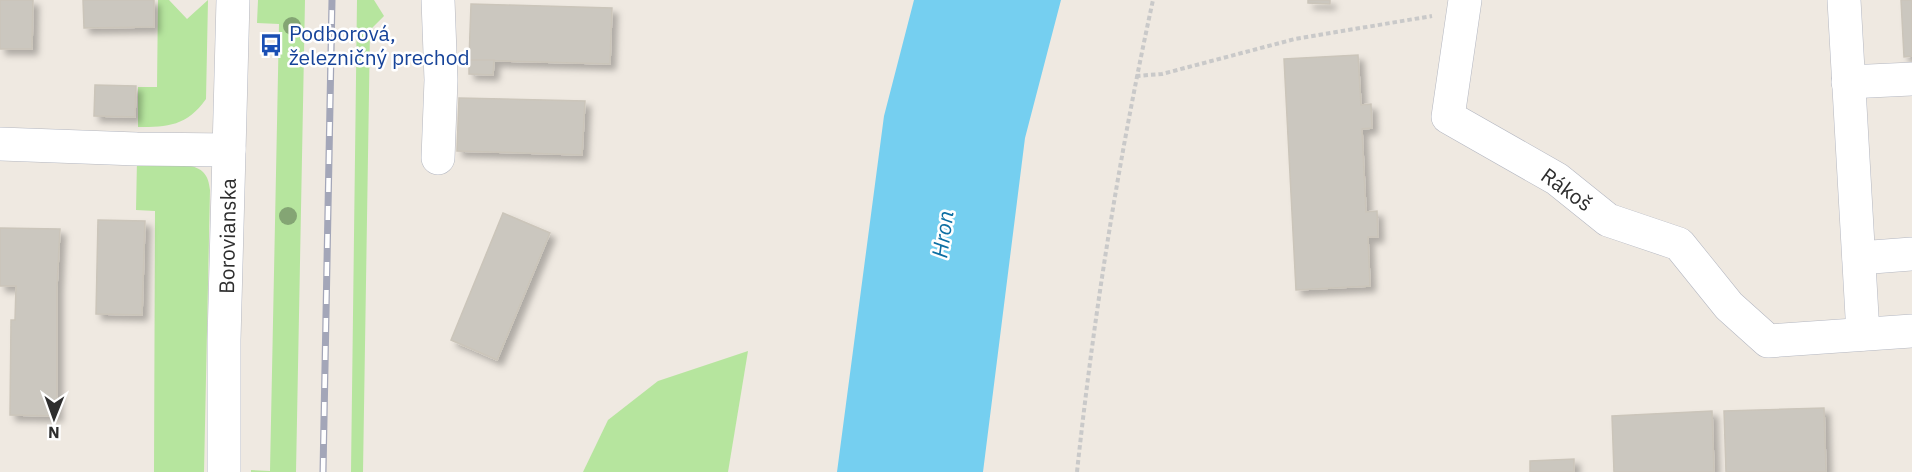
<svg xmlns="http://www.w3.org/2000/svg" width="1912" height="472" viewBox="0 0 1912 472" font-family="'IBM Plex Sans',sans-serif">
	<defs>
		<filter id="shadow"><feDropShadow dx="5.5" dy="5.5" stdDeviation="3" flood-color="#0004"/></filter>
	</defs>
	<rect width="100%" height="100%" fill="#efe9e1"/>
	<g fill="#b6e59e">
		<path d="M158,0H169L187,19L208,0L206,99C187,126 168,127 138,127V87H157Z"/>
		<polygon points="258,0 305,0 296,472 251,472 251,470 270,471 279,24 257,23"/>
		<polygon points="357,0 374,0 384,16 370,30 363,472 351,472"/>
		<path d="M137,160C153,162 193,161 203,172C208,177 209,183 210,190L204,472H154L155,211L136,210Z"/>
		<polygon points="748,351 728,472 583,472 608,420 658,381"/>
	</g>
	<polygon fill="#75cff0" points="914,0 1061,0 1025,138 983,472 837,472 884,116"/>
	<g fill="#cbc7bf" stroke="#cbc5ba" stroke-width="1.5" filter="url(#shadow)">
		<polygon points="0,0 33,0 32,49 0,49"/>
		<polygon points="83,0 154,0 154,27 84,28"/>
		<polygon points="1308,0 1330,0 1330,4 1308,3"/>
		<polygon points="1901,0 1912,0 1912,56 1904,57"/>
		<polygon points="471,4 612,8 610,64 469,60"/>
		<polygon points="1358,55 1361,105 1371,104 1372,128 1362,129 1366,212 1377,211 1378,237 1368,237 1370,286 1296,290 1284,59"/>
		<polygon points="469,60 494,60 493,75 469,74"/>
		<polygon points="95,85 136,86 135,117 94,116"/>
		<polygon points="459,98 585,101 582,155 457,151"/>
		<polygon points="503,213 550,233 497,360 451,340"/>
		<polygon points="98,220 145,221 142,315 96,314"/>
		<polygon points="0,228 60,229 57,287 57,416 10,415 11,320 15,320 16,286 0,286"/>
		<polygon points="1824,408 1826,472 1726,472 1724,411"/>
		<polygon points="1712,411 1714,472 1614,472 1612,416"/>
		<polygon points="1574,459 1574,472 1530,472 1530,461"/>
	</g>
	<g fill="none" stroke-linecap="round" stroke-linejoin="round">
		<g stroke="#b4b7c1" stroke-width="34">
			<g id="minor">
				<polyline points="1465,0 1448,117 1557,179 1608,220 1679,244 1729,306 1768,341 1912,331"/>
				<polyline points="1844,0 1863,334"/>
				<polyline points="1848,82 1912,79"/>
				<polyline points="0,144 137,149 229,150"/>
				<polyline points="438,158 441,80 438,0"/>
				<polyline points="1859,258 1912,254"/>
				<polyline points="224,472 224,340 233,0"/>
			</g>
		</g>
		<g stroke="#c9c9c9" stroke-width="4" stroke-dasharray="4.5 3" stroke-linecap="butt">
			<polyline points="1136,76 1162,74 1295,39 1432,16"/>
			<path d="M1077,472C1094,313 1119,156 1153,0"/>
		</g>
		<use href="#minor" stroke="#fff" stroke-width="33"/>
		<g stroke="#a3a6b8" stroke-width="7">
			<polyline id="rail" points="323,472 332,0"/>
		</g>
		<use href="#rail" stroke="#fff" stroke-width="4.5" stroke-dasharray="14" stroke-linecap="butt"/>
	</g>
	<g fill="#84a574">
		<circle cx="292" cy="26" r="9"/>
		<circle cx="288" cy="216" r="9"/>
	</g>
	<defs>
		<g id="bus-bare" transform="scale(1.8)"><path d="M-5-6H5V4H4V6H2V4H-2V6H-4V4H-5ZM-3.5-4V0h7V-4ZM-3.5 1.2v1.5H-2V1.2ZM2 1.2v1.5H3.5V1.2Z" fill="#1a4fb4" stroke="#fff" stroke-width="2.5" paint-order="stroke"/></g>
	</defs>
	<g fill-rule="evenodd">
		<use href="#bus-bare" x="271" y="45"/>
	</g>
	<g text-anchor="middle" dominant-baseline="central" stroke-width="5" stroke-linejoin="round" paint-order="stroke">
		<g font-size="21" fill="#164399" stroke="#fff" text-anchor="start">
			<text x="289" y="33">Podborová,<tspan x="289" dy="24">železničný prechod</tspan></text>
		</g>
		<g font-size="21" fill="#2e2e2e" stroke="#fff">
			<text transform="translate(1567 189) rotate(36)">Rákoš</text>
			<text transform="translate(227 236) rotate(-89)">Borovianska</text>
		</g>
		<g font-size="22" font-style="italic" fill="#0d6fa3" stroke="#fff">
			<text transform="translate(942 234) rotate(-82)">Hron</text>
		</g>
	</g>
	<g transform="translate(54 418) rotate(181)" stroke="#ffffff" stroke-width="4.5" paint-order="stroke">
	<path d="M0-4.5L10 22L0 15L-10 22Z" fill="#2e2e2e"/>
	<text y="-9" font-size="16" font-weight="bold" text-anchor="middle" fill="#2e2e2e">N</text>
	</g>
</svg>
